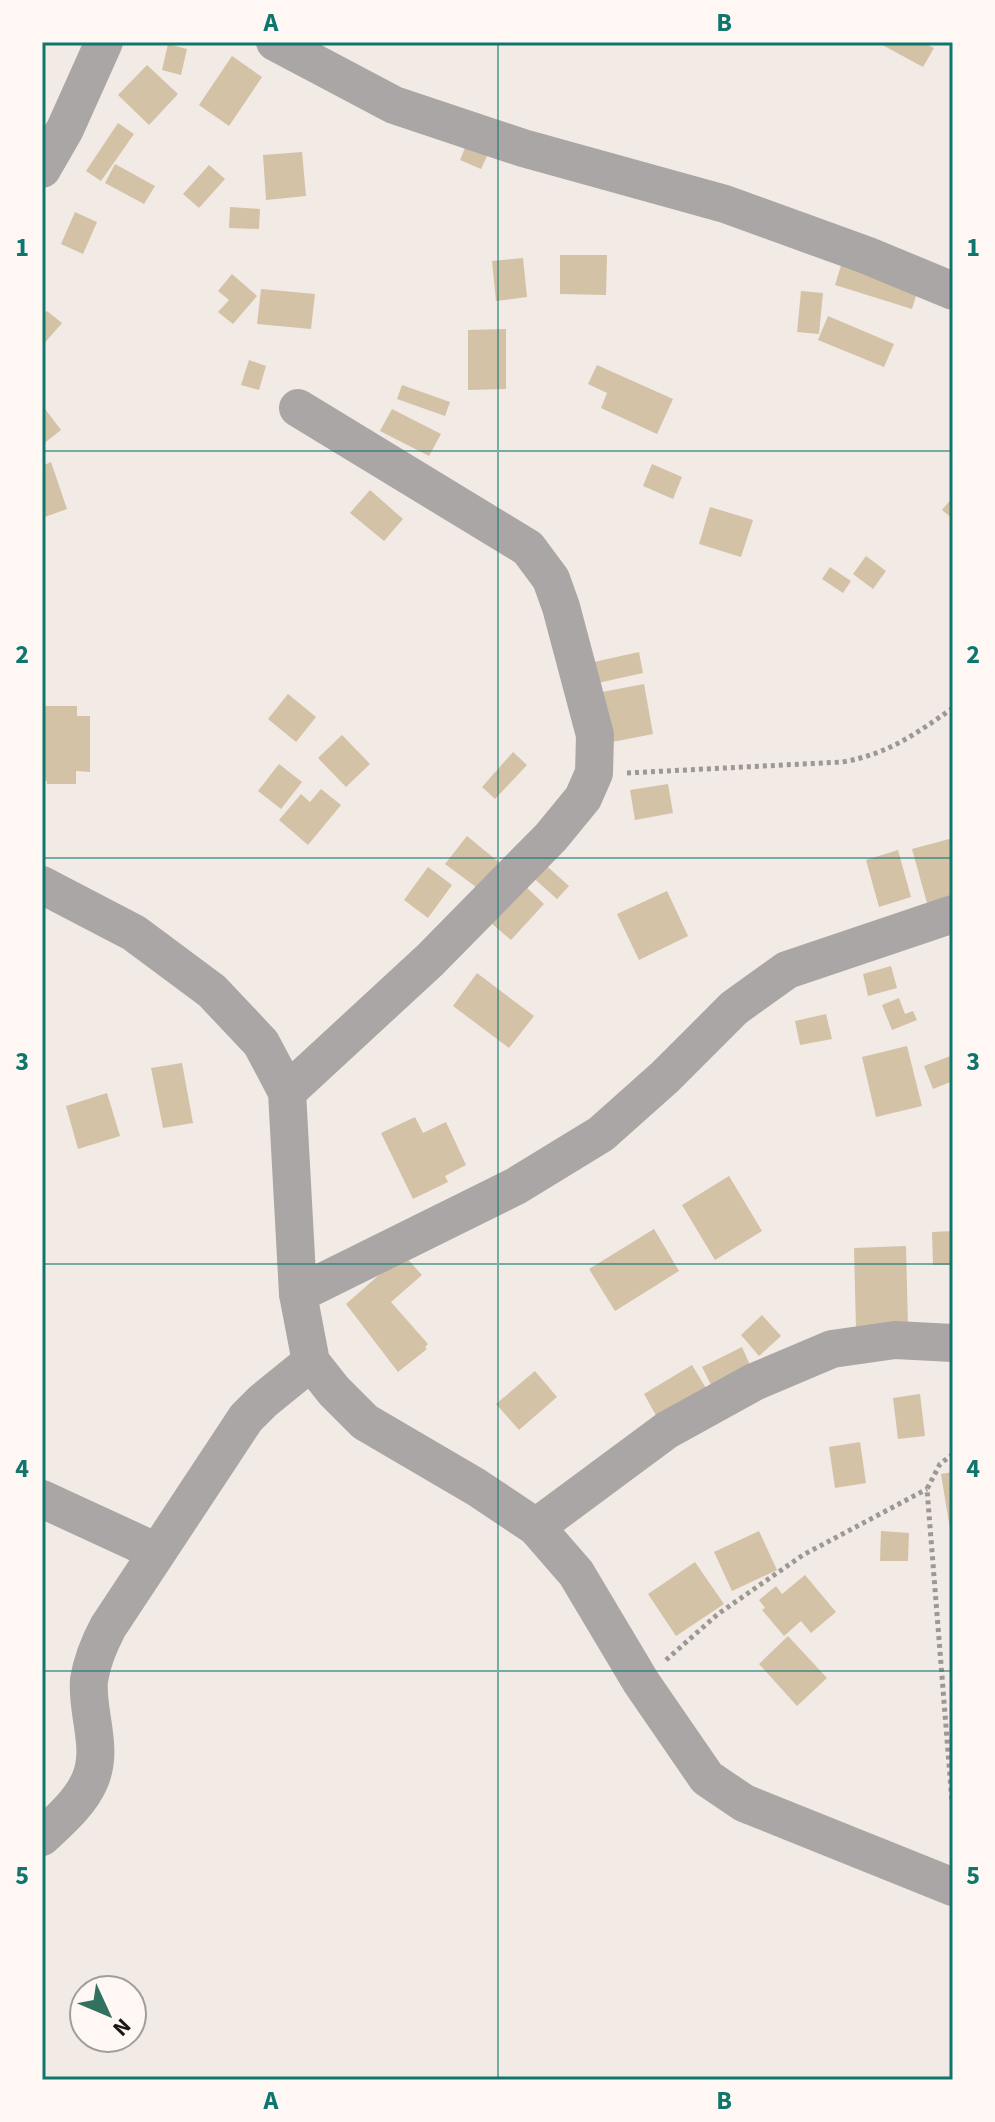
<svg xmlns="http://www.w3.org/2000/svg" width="995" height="2122" viewBox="0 0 995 2122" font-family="'Source Sans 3',sans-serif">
	<rect width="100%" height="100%" fill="#f2eae5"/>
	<g fill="#d3c2a6">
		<polygon points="877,42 922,42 934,48 923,67"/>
		<polygon points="168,44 187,49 181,75 162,70"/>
		<polygon points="232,56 262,77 229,126 199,105"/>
		<polygon points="147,65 178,94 149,125 118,95"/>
		<polygon points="118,123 134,134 101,181 86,171"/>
		<polygon points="467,143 489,152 481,169 460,160"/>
		<polygon points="302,152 306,196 266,200 263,155"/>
		<polygon points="115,164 155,186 144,204 105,183"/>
		<polygon points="209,165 225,179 199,208 183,194"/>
		<polygon points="230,207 260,209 259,229 229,228"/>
		<polygon points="75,212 97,222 83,254 61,244"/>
		<polygon points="560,255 607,255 606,295 560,294"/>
		<polygon points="523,258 527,297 496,301 492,261"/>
		<polygon points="843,259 920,283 912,309 835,285"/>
		<polygon points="232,274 257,296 233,324 218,312 229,300 218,291"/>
		<polygon points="261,289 315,294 311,329 257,324"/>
		<polygon points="801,291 823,293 819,334 797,332"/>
		<polygon points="47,311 62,323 42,346 42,317"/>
		<polygon points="828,316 894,344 884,367 818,340"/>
		<polygon points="506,329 506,389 468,390 468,330"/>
		<polygon points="249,360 266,366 259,390 241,385"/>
		<polygon points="597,365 673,399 657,434 601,408 607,393 588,384"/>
		<polygon points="402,385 450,402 445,416 397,399"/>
		<polygon points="42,405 61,430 42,445"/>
		<polygon points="392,409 441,434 429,456 380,431"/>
		<polygon points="51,462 67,509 42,518 42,466"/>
		<polygon points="652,464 682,477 673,499 643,486"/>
		<polygon points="370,490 403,519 384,541 350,513"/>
		<polygon points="953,497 953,519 942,510"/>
		<polygon points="710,507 753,520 741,557 699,544"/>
		<polygon points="866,556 886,571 873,589 853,574"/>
		<polygon points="830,567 851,581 843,593 822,579"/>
		<polygon points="639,652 643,673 598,683 594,662"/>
		<polygon points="644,684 653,734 612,742 602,692"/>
		<polygon points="288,694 316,717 296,742 268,719"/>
		<polygon points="42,706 77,706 77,716 90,716 90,772 76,771 76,784 47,784 47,781 42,781"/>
		<polygon points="342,735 370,764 346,787 318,758"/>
		<polygon points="513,752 527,765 495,799 482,787"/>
		<polygon points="279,764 302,782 281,809 258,791"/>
		<polygon points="668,784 673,813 635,820 630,790"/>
		<polygon points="321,789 341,805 308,845 279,820 301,794 310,802"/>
		<polygon points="467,836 501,864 480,890 445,864"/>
		<polygon points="953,838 953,896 927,903 912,849"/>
		<polygon points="898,850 911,897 879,907 866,860"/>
		<polygon points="540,860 569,886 557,899 528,873"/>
		<polygon points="428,867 452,885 428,918 404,900"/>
		<polygon points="524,885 544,904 511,940 490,922"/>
		<polygon points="667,891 688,936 639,960 617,914"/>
		<polygon points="891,966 897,988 868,996 863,974"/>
		<polygon points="477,973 534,1016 509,1048 453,1006"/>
		<polygon points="899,998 905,1014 913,1011 917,1020 892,1030 882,1005"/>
		<polygon points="826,1014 832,1039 800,1045 795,1021"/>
		<polygon points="907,1046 922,1106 876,1117 862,1057"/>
		<polygon points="953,1055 953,1081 933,1089 924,1066"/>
		<polygon points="182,1063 193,1123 163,1128 151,1068"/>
		<polygon points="107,1093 120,1136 78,1149 66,1106"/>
		<polygon points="415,1117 423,1133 446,1122 466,1165 445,1176 448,1182 413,1199 381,1133"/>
		<polygon points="729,1176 762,1231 715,1260 682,1205"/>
		<polygon points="654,1229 679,1271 615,1311 589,1269"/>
		<polygon points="953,1231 953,1265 933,1265 932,1232"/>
		<polygon points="906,1246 908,1327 856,1329 854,1248"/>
		<polygon points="403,1254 422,1275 391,1302 428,1344 425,1347 427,1349 398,1372 346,1304"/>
		<polygon points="762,1315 781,1336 759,1356 741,1335"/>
		<polygon points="742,1347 754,1374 715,1393 702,1367"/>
		<polygon points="692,1365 712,1398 663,1428 644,1394"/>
		<polygon points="535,1371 557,1397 519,1430 496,1404"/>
		<polygon points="920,1394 925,1436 898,1439 893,1398"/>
		<polygon points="860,1442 866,1483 835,1488 829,1447"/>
		<polygon points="953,1472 953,1529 950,1529 941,1474"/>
		<polygon points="759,1531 777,1570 732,1591 714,1552"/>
		<polygon points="881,1531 909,1533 908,1561 880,1561"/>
		<polygon points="695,1562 724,1604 676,1636 648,1594"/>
		<polygon points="805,1575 836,1612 811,1633 801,1621 784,1636 762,1610 765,1608 759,1600 776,1586 782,1594"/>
		<polygon points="788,1636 827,1678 797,1706 759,1664"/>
	</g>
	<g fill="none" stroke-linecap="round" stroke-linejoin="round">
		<g stroke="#9e9894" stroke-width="5" stroke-dasharray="4 4" stroke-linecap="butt">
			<path d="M627,773L842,762C889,754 915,734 953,708"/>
			<polyline points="953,1454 940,1464 927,1489 953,1814"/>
			<polyline points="666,1660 718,1614 803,1555 927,1489"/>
		</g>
		<g stroke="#aaa6a5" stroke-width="38">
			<polyline points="275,42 394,105 523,148 725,204 866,255 953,291"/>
			<polyline points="42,169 65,129 104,42"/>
			<polyline points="42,885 134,933 212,991 261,1043 287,1092 298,1294 311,1362 334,1391 365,1422 476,1487 536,1527 576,1573 641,1682 707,1778 744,1803 953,1887"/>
			<polyline points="287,1092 430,960 551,837 583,798 594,773 595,735 561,607 551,579 528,548 298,408"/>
			<polyline points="298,1294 516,1186 601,1134 665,1077 734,1008 787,970 953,914"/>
			<polyline points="42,1499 157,1552"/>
			<polyline points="536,1527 667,1430 754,1382 832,1349 895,1340 953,1343"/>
			<path d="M42,1837C59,1821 81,1802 90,1780C104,1748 86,1712 89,1680C92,1661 99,1644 108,1627L246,1418L263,1401L311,1362"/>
		</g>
	</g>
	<path fill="none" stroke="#0f766e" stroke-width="2" stroke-opacity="0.55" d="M498,42V2080M42,451H953M42,858H953M42,1264H953M42,1671H953"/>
	<rect width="995" height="2122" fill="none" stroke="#fef7f3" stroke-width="88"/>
	<g transform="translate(108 2014) rotate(134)"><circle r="38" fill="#fef7f3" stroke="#a29d9a" stroke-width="2"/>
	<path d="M0-6L14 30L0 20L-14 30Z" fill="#32715f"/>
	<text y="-12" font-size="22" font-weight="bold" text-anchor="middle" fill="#191614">N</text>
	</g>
	<rect x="44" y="44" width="907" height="2034" fill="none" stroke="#0f766e" stroke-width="3"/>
	<g font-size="26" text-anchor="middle" font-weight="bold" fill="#0f766e">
		<text x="271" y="31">A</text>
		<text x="724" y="31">B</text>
		<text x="22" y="256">1</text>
		<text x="973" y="256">1</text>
		<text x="22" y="663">2</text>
		<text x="973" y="663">2</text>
		<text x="22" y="1070">3</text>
		<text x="973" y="1070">3</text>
		<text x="22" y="1477">4</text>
		<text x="973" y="1477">4</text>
		<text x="22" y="1884">5</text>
		<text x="973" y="1884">5</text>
		<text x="271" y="2109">A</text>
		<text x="724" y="2109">B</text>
	</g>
</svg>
